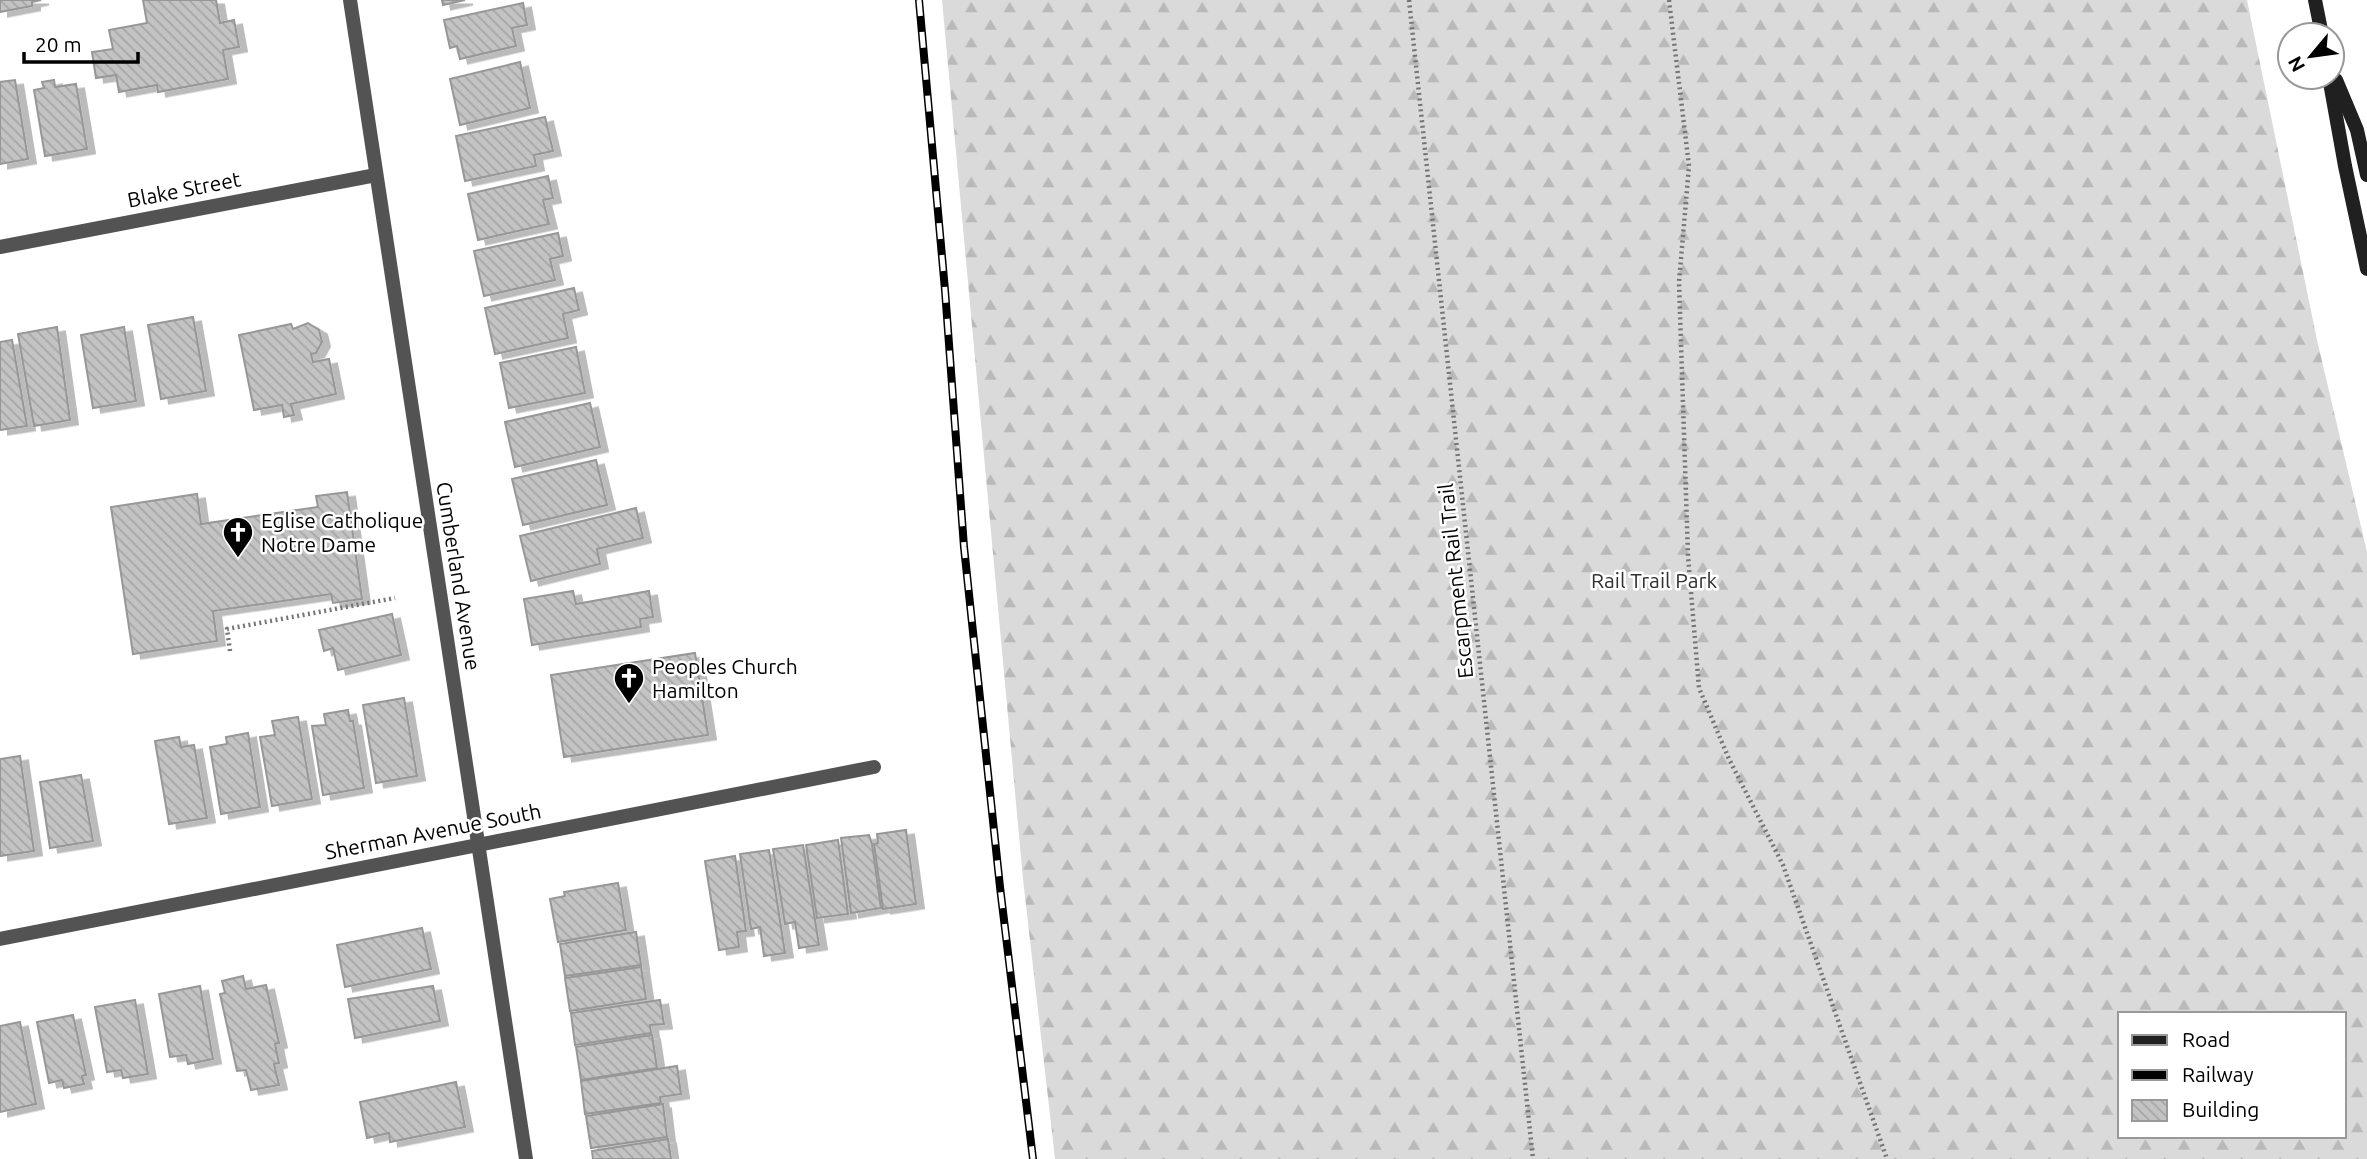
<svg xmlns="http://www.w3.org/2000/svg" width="2367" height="1159" viewBox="0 0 2367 1159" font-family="Ubuntu,sans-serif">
	<defs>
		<pattern id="forest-firs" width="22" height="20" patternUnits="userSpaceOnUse" patternTransform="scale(1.75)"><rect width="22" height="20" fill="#dadada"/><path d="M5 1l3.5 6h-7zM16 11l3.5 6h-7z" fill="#b9b9b9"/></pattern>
		<pattern id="building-back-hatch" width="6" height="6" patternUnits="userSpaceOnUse" patternTransform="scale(1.75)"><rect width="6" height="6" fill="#c3c3c3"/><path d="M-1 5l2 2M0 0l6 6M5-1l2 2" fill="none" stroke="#a6a6a6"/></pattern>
		<filter id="shadow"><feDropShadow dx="8" dy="4.5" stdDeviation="0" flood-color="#0004"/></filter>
	</defs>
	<rect width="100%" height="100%" fill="#fff"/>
	<path fill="url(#forest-firs)" fill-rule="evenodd" d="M942,0H2247L2317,340L2367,552V1159H1055L1023,879ZM2120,1014H2344V1136H2120Z"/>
	<g fill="url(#building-back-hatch)" stroke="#979797" stroke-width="2" filter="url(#shadow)">
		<polygon points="0,0 41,0 32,2 32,6 0,12"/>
		<polygon points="143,0 216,0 220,23 234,20 239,47 223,50 228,79 158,92 157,85 119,92 116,75 96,78 92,52 113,49 109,30 147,23"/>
		<polygon points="442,0 465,0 443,5"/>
		<polygon points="523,3 527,25 512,28 516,46 460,59 457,46 450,48 444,20"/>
		<polygon points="520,62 530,108 460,125 450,79"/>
		<polygon points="15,80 28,159 0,164 0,82"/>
		<polygon points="54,80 55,87 76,84 87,149 45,156 34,90 44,88 42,82"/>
		<polygon points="545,117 553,151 534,155 536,166 465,181 456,136"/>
		<polygon points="548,176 553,198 543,200 549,224 478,240 468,194"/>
		<polygon points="558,233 563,256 550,259 555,280 484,296 474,251"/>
		<polygon points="574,288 579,310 563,314 568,338 495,354 485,308"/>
		<polygon points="193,317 206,391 161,399 148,325"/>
		<polygon points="308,323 319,330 322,342 316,353 311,354 313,362 329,359 336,394 291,404 294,415 284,417 282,405 254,410 239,335 291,324 293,329"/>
		<polygon points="57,327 70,420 34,426 18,334"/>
		<polygon points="124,327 136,401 93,408 81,335"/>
		<polygon points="12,340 27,426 0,430 0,342"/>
		<polygon points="576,347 585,393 509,408 500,363"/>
		<polygon points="590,403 600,447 515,467 505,422"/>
		<polygon points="596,460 607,505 523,525 512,479"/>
		<polygon points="347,492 362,599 333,603 331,594 213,611 217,641 133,654 111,507 197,494 201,524 318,507 316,496"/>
		<polygon points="636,508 643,538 597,549 600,564 531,581 520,536"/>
		<polygon points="573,591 576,604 649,591 653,617 640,619 641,627 532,645 524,599"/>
		<polygon points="392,614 401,655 338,670 333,648 324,651 319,630"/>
		<polygon points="695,653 708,735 564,757 551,675"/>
		<polygon points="404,698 417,776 376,783 363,705"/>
		<polygon points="348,710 350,721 353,721 364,788 323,795 312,726 326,725 324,714"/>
		<polygon points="298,717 312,799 272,806 260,737 275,735 272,721"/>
		<polygon points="248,733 260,807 221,814 210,747 227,744 226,737"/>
		<polygon points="179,737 181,747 194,745 207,818 169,824 155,741"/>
		<polygon points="20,756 34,851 0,856 0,759"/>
		<polygon points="81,775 93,841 50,848 40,782"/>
		<polygon points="906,830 916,904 883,909 874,844 878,843 877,834"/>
		<polygon points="869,835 872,844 881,908 851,913 841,838"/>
		<polygon points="838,840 848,914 817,918 806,845"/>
		<polygon points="803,845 819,945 799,948 795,922 785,924 773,849"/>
		<polygon points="769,850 785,953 764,956 760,927 751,929 740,854"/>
		<polygon points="735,856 746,931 737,932 739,947 719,950 705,861"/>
		<polygon points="618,883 626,930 558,942 550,899 565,896 564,892"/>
		<polygon points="422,928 431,969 345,987 337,945"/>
		<polygon points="636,932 641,965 565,976 560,944"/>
		<polygon points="641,967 646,999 570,1011 565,978"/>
		<polygon points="243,976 246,989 266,985 279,1043 275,1044 279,1063 274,1064 279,1085 251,1090 246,1070 237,1071 220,994 225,993 222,981"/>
		<polygon points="200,986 213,1059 188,1064 186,1055 170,1057 159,994"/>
		<polygon points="433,986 440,1021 355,1038 348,999"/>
		<polygon points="135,1000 148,1074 123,1078 121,1070 107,1072 95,1007"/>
		<polygon points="660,1000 664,1024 650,1025 651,1033 575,1045 571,1013"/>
		<polygon points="73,1015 86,1075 82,1076 84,1084 64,1088 62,1080 49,1083 37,1022"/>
		<polygon points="20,1022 36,1104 0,1112 0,1026"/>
		<polygon points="652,1035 657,1068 581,1080 576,1047"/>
		<polygon points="677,1066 681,1094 660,1097 661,1103 585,1114 581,1081"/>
		<polygon points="456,1082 465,1127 390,1142 389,1133 367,1138 360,1102"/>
		<polygon points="663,1104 667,1137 591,1148 586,1116"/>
		<polygon points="668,1139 671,1159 593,1159 592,1151"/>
	</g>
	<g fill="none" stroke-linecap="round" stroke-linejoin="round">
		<g stroke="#757575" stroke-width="4.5" stroke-dasharray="2 3.5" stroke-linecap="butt">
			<polyline points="1409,0 1533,1159"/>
			<polyline points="1669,0 1689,166 1679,282 1688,556 1699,688 1729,759 1783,865 1887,1159"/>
			<polyline points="230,651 227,629 395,598"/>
		</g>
		<g stroke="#535353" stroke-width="14">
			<polyline points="350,0 526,1159"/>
			<polyline points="0,247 376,175"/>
			<polyline points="0,939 874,767"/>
		</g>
		<g stroke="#202020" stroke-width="14">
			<polyline points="2315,0 2322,35"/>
			<polyline points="2329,77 2345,166 2367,269"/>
			<polyline points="2336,80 2357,130 2367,175"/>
		</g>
		<g stroke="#000" stroke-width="8">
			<polyline id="rail" points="919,0 945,290 964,547 1000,887 1033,1159"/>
		</g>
		<use href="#rail" stroke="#fff" stroke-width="5" stroke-dasharray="16" stroke-linecap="butt"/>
	</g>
	<defs>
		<g id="church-pin" transform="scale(1.575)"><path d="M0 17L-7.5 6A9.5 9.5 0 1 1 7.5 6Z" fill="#000" stroke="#fff"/><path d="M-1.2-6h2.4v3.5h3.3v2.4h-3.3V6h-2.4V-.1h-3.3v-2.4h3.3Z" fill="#fff"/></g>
	</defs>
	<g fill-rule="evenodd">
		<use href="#church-pin" x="238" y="532"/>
		<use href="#church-pin" x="629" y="678"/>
	</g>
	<g text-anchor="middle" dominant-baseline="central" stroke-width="5" stroke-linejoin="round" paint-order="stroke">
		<g font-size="21" fill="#000" stroke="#fff">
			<text transform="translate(184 189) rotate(-11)">Blake Street</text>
			<text transform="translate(459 576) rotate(81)">Cumberland Avenue</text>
			<text transform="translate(1455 581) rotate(-96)">Escarpment Rail Trail</text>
			<text transform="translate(433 831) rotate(-11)">Sherman Avenue South</text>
		</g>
		<g font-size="21" fill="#000" stroke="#fff" text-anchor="start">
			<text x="261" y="520">Eglise Catholique<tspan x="261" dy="24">Notre Dame</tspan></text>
			<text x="652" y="666">Peoples Church<tspan x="652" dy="24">Hamilton</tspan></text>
		</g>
		<g font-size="21" fill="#313131" stroke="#fff">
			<text x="1654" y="580">Rail Trail Park</text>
		</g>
	</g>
	<rect x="2118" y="1012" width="228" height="126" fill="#ffffff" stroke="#999999" stroke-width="2"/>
	<rect x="2132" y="1035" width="35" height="10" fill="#202020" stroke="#999999" stroke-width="2"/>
	<text x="2182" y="1047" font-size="21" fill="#000000">Road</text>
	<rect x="2132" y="1070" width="35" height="10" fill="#000000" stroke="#999999" stroke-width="2"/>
	<text x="2182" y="1082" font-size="21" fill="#000000">Railway</text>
	<rect x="2132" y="1100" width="35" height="21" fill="url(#building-back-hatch)" stroke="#999999" stroke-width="2"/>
	<text x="2182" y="1117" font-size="21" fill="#000000">Building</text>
	<g transform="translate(2311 56) rotate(241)"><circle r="33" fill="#ffffff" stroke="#999999" stroke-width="2"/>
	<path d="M0-5L12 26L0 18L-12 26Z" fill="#000000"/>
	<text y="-10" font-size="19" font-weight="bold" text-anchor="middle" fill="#000000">N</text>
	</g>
	<path d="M24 52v10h114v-10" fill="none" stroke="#000000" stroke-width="3.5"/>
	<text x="35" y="52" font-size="21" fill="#000000" stroke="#ffffff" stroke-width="5" paint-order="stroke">20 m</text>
</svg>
